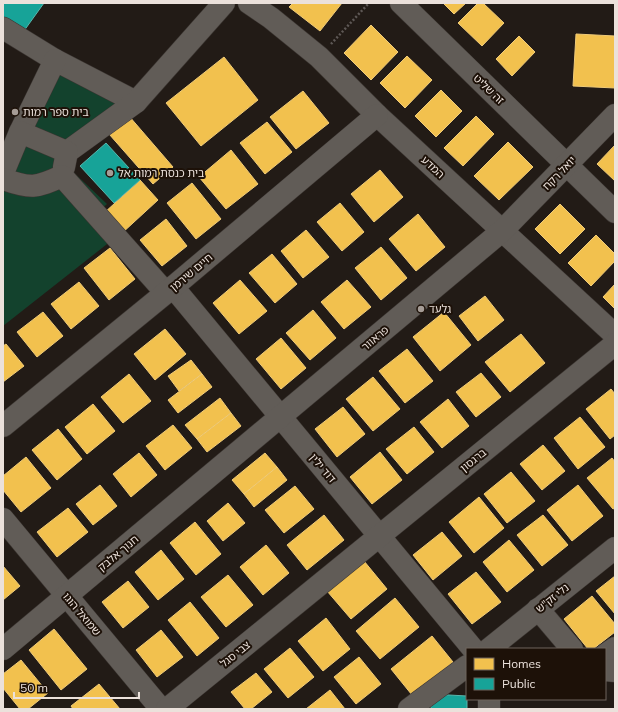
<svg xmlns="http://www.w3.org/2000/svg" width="618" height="712" viewBox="0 0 618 712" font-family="Mulish,'Noto Sans Hebrew',sans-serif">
	<rect width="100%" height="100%" fill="#221b16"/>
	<polygon fill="#13422d" points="52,60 136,102 66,165 107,204 96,214 116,237 3,326 3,164"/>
	<g fill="#f2c14e" stroke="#f0cb78">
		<polygon points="293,3 342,3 320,31 289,7"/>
		<polygon points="443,3 466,3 454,14"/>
		<polygon points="478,3 483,3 504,23 482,46 458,23"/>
		<polygon points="371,25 398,52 371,80 344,53"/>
		<polygon points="576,34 615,36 615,88 573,86"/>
		<polygon points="519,36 535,52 512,76 496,59"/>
		<polygon points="407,56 432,80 405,108 380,83"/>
		<polygon points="224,57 258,100 201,146 166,103"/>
		<polygon points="441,90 462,111 436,137 415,116"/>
		<polygon points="303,91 329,123 296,149 270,117"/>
		<polygon points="129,116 173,167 153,184 109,134"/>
		<polygon points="476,116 494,134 463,166 444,148"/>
		<polygon points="267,122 292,152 265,174 240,143"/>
		<polygon points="508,142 533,167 499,200 474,176"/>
		<polygon points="615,145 615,181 597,164"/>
		<polygon points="231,150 258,184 226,209 199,177"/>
		<polygon points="380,170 403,197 374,222 351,194"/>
		<polygon points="140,180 158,200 121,234 103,214"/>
		<polygon points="192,183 221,219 196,239 167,203"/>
		<polygon points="340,203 364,232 342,251 317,222"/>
		<polygon points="560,204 585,229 560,254 535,229"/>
		<polygon points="418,214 445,247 416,271 389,239"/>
		<polygon points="166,219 187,246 162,266 140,240"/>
		<polygon points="306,230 329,257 303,278 281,251"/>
		<polygon points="596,235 615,254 615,261 591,286 568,263"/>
		<polygon points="381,247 407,278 381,300 355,268"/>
		<polygon points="110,248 135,279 109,300 84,268"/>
		<polygon points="272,254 297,284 275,303 249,273"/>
		<polygon points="240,280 267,311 239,334 213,303"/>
		<polygon points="347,280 371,307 344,329 321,302"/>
		<polygon points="79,282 99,306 71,329 51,304"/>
		<polygon points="615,284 615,309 603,297"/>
		<polygon points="485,296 504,320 478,341 459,316"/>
		<polygon points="313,310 336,338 310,360 286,333"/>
		<polygon points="43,312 63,336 37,357 17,332"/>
		<polygon points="444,312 471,345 440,371 413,337"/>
		<polygon points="165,329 186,354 155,380 134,354"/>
		<polygon points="521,334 545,363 510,392 485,362"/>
		<polygon points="281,338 306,368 281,389 256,359"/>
		<polygon points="6,344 24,366 3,382 3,346"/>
		<polygon points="407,349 433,381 405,403 379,371"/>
		<polygon points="191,360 202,374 179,391 168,376"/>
		<polygon points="481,373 501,397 476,417 456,392"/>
		<polygon points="129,374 151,401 123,423 101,397"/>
		<polygon points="202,374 212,387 178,413 168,400"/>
		<polygon points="373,377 400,409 373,431 346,399"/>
		<polygon points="611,389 615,394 615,435 610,439 586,409"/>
		<polygon points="220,398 231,413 197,439 185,425"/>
		<polygon points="448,399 469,426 442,448 420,422"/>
		<polygon points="93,404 115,431 87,454 65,427"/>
		<polygon points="343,407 365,434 337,457 315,429"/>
		<polygon points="231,413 241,426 207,452 197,439"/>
		<polygon points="580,417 605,447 578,469 554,438"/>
		<polygon points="173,425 192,448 165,470 146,446"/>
		<polygon points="414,427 434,452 407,474 386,449"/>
		<polygon points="58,429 82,459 57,480 32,450"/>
		<polygon points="543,445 565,471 542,490 520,464"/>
		<polygon points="380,452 402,480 372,504 350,477"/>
		<polygon points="139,453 157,475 131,497 113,474"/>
		<polygon points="265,453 277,467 244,494 232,480"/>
		<polygon points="26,457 51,488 21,512 3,490 3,476"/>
		<polygon points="612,458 615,462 615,508 613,509 587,478"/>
		<polygon points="277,467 287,480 254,507 244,494"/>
		<polygon points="511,472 535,501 507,523 484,494"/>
		<polygon points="100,485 117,506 93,525 76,504"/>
		<polygon points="578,485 603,516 572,541 547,510"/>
		<polygon points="295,486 314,509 284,533 265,510"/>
		<polygon points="479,497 504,528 474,553 449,522"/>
		<polygon points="228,503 245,523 223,541 207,521"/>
		<polygon points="68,508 88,532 57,557 37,532"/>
		<polygon points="324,515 344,540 307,570 287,545"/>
		<polygon points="543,515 568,545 542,566 517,535"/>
		<polygon points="195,522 221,554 196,575 170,543"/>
		<polygon points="442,532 462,556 433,580 413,555"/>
		<polygon points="509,540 534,570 507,592 483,562"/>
		<polygon points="266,545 289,573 263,595 240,567"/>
		<polygon points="161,550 184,579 158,600 135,572"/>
		<polygon points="364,561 387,589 351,619 327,591"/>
		<polygon points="3,566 20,586 3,600"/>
		<polygon points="476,572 501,602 472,624 448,594"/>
		<polygon points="228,575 253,605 226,627 201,597"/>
		<polygon points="615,576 615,614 596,591"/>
		<polygon points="128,581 149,607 123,628 102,602"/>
		<polygon points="592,596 615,624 615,632 593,649 588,649 564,619"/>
		<polygon points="395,598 419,627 380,659 356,631"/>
		<polygon points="190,602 219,638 197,656 168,620"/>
		<polygon points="326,618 350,649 323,671 298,641"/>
		<polygon points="54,629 87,669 61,690 29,650"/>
		<polygon points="161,630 183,657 157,677 136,650"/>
		<polygon points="432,636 453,662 412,695 391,669"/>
		<polygon points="290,648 314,677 288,698 264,669"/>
		<polygon points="359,657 381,684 356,704 334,677"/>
		<polygon points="21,660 48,693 28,709 20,709 3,688 3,674"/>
		<polygon points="256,673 272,692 251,709 245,709 231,692"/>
		<polygon points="99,684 120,709 73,709 71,706"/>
		<polygon points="330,690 345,709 306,709"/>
	</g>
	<g fill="#17a398" stroke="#57b6ac">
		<polygon points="3,3 44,3 21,35 3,22"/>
		<polygon points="106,143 140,180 114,203 80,166"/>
		<polygon points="431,694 467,696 467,709 431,709"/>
	</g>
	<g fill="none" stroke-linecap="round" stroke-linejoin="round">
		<g stroke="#3c3632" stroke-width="23">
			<g id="minor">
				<polyline points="249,3 271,18 319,57 377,115 615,335"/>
				<polyline points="401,3 615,212"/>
				<polyline points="3,28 55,60 136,102"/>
				<polyline points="20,132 55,60"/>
				<polyline points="67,152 136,102 224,3"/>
				<polyline points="3,173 20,132 67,152 64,167"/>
				<path d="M3,179C31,189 36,188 62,176L166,293"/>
				<polyline points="173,287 473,649"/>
				<polyline points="3,426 173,287 377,115"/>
				<polyline points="3,519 161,709"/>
				<polyline points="538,609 572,649"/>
				<polyline points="3,649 502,231 615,115"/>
				<polyline points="489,649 615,548"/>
				<polyline points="605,655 615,648"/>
				<polyline points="605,670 615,671"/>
				<polyline points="167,709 615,344"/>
				<polyline points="409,709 467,666"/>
				<polyline points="489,709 489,699"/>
			</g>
		</g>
		<polyline stroke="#5e5855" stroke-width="2.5" stroke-dasharray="2 2" stroke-linecap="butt" points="331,44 369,3"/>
		<use href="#minor" stroke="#615c57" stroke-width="22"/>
	</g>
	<g fill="#a59c96" stroke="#1d1108" stroke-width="1.5">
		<circle cx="15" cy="112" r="4"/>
		<circle cx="110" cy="173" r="4"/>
		<circle cx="421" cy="309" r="4"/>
	</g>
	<g text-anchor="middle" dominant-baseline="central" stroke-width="4" stroke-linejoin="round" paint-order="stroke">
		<g font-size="11" fill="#ebe1db" stroke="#1d1108">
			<text transform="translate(489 89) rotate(44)">זה שליט</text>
			<text transform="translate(433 167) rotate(43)">המדע</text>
			<text transform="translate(559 173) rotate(-46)">יואל רקח</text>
			<text transform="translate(191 272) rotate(-40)">חיים שירמן</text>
			<text transform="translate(375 338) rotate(-40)">פראוור</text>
			<text transform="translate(473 460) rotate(-39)">ברגסון</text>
			<text transform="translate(323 468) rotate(50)">דוד ילין</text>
			<text transform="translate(118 553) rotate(-40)">חנוך אלבק</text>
			<text transform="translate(552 598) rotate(-39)">נלי זק"ש</text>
			<text transform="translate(82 614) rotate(50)">שמואל הוגו</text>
			<text transform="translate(235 654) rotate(-39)">צבי סגל</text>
		</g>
		<g font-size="11" fill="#ebe1db" stroke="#1d1108" text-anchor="start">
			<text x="23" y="112">בית ספר רמות</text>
			<text x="118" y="173">בית כנסת רמות אל</text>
			<text x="429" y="309">גלעד</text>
		</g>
	</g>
	<rect width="618" height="712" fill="none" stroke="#ebe1db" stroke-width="8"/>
	<rect x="466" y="648" width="140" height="52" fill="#1d1108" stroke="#6f645c"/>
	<rect x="474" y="658" width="20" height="12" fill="#f2c14e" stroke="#6f645c"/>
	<text x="502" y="668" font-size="12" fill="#ebe1db">Homes</text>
	<rect x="474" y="678" width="20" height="12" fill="#17a398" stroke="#6f645c"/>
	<text x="502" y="688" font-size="12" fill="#ebe1db">Public</text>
	<path d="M14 692v6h125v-6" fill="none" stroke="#ebe1db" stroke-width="2"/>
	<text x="20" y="692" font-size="12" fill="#ebe1db" stroke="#1d1108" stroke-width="3" paint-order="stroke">50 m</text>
</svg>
